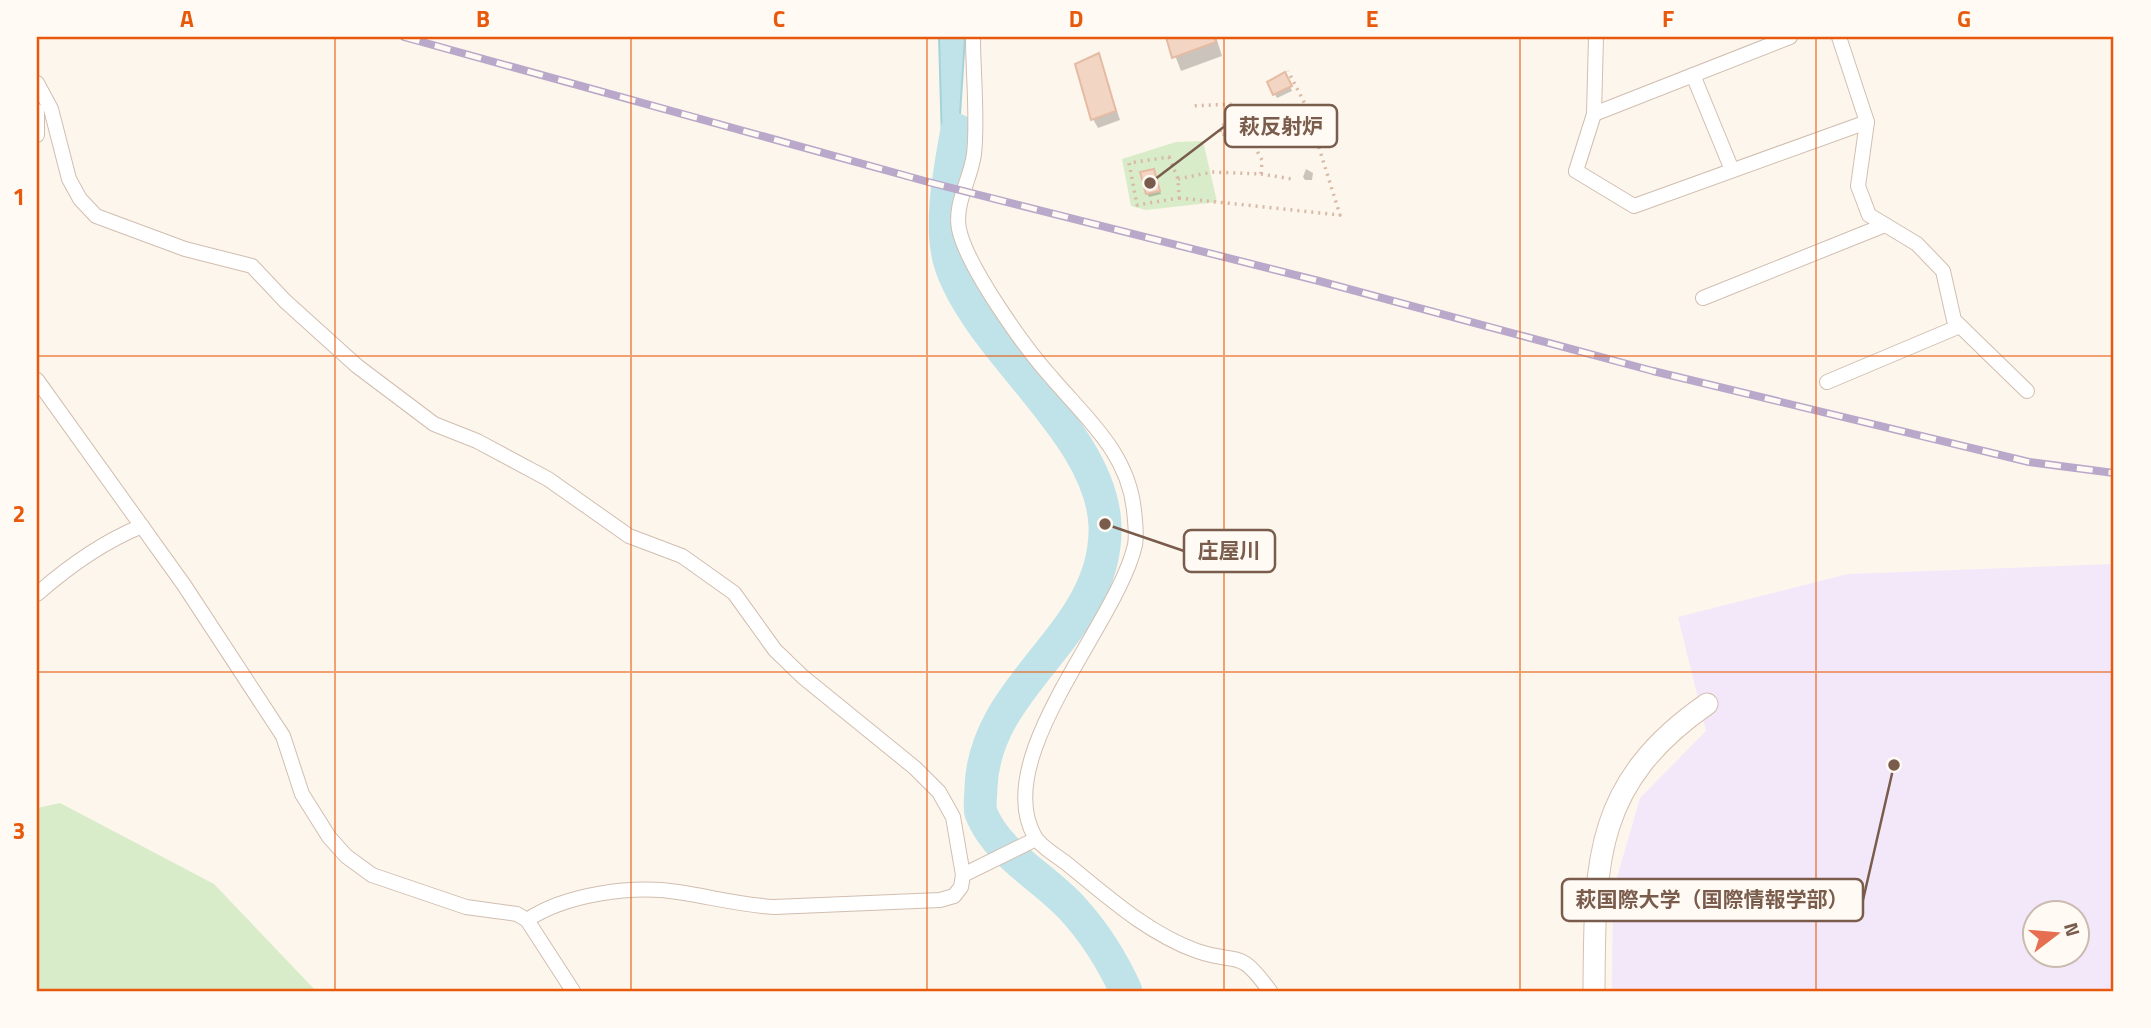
<svg xmlns="http://www.w3.org/2000/svg" width="2151" height="1028" viewBox="0 0 2151 1028" font-family="'Titillium Web','Noto Sans JP',sans-serif">
	<rect width="100%" height="100%" fill="#fdf6ec"/>
	<path fill="#f3e8fa" fill-rule="evenodd" d="M2114,564V991H1612L1613,891L1640,798L1706,731L1678,617L1848,574ZM2036,912H2078V954H2036Z"/>
	<g fill="#d8ecc9">
		<polygon points="1203,141 1217,202 1146,210 1131,206 1122,159 1176,142"/>
		<polygon points="60,803 214,884 316,991 37,991 37,808"/>
	</g>
	<polygon fill="#bfe3e8" stroke="#a5d3da" stroke-width="2" points="939,37 965,37 956,176 943,175"/>
	<g fill="#0003">
		<polygon points="1168,37 1216,37 1222,56 1181,71"/>
		<polygon points="1098,55 1120,120 1098,128 1093,119"/>
		<polygon points="1285,75 1292,91 1277,98 1269,83"/>
		<polygon points="1306,169 1313,173 1312,180 1305,180 1303,177"/>
		<polygon points="1153,171 1161,194 1149,197 1147,193"/>
	</g>
	<g fill="none" stroke-linecap="round" stroke-linejoin="round">
		<path stroke="#bfe3e8" stroke-width="33" d="M957,130C950,169 938,228 951,266C981,353 1102,433 1105,526C1108,634 985,681 981,787C981,795 979,806 981,813C997,854 1044,877 1072,908C1095,933 1112,960 1126,991"/>
	</g>
	<g fill="#f3d5c3" stroke="#e6bba3" stroke-width="2">
		<polygon points="1166,37 1214,37 1216,42 1172,58"/>
		<polygon points="1099,53 1116,111 1091,120 1075,64"/>
		<polygon points="1285,72 1292,86 1273,95 1267,82"/>
		<polygon points="1154,169 1160,191 1146,194 1140,172"/>
	</g>
	<g fill="none" stroke-linecap="round" stroke-linejoin="round">
		<g stroke="#d1beb0" stroke-width="16">
			<g id="street">
				<path d="M973,37C973,73 978,120 974,154C971,179 954,203 959,229C967,267 1025,348 1052,378C1087,419 1128,453 1134,510C1135,521 1137,535 1135,545C1117,624 989,758 1035,837C1041,847 1057,856 1066,863C1107,896 1147,933 1197,951C1240,966 1237,946 1270,991"/>
				<polyline points="1596,37 1594,114 1576,171 1634,206 1867,122"/>
				<polyline points="1839,37 1867,122 1858,186 1869,215 1917,244 1943,271 1954,320 2027,391"/>
				<polyline points="1693,75 1732,170"/>
				<path d="M37,83L51,109L69,179L80,199L96,216L185,249L252,266L285,301L357,366L434,424L477,441L548,479L629,536L682,556L734,593L775,650L803,677L915,768L939,792L953,817L963,875L961,887L954,896L940,900L774,907C741,905 711,897 678,892C632,885 566,894 527,920"/>
				<polyline points="1594,114 1790,37"/>
				<polyline points="37,135 37,111"/>
				<polyline points="1703,298 1885,225"/>
				<polyline points="37,380 184,585 283,736 302,794 329,837 346,856 372,875 466,907 517,914 527,920 573,991"/>
				<polyline points="1827,382 1960,326"/>
				<path d="M37,594C69,566 102,542 142,526"/>
				<polyline points="963,875 1036,839"/>
			</g>
		</g>
		<g stroke="#d6c0b0" stroke-width="23">
			<path id="secondary" d="M1594,991C1595,864 1592,784 1707,704"/>
		</g>
		<g stroke="#d9b8a5" stroke-width="3.5" stroke-dasharray="2 5" stroke-linecap="butt">
			<polygon points="1169,157 1178,179 1179,198 1137,205 1129,163"/>
			<polyline points="1261,174 1292,179"/>
			<polyline points="1178,179 1212,172 1261,174 1262,160 1252,142 1219,133 1235,104 1190,106"/>
			<polyline points="1179,198 1340,215 1306,106 1288,71"/>
		</g>
		<use href="#street" stroke="#fff" stroke-width="14"/>
		<use href="#secondary" stroke="#fff" stroke-width="21"/>
		<g stroke="#b9a8c9" stroke-width="8">
			<polyline id="rail" points="404,37 932,183 1319,281 1653,371 2029,462 2114,473"/>
		</g>
		<use href="#rail" stroke="#fffaf3" stroke-width="5" stroke-dasharray="16" stroke-linecap="butt"/>
	</g>
	<path fill="none" stroke="#e8590c" stroke-width="2" stroke-opacity="0.55" d="M335,37V991M631,37V991M927,37V991M1224,37V991M1520,37V991M1816,37V991M37,356H2114M37,672H2114"/>
	<path fill="none" stroke="#7a5c4d" stroke-width="2.5" d="M1150 183L1225 126M1105 524L1184 551M1894 765L1863 900"/>
	<g fill="#7a5c4d" stroke="#fffaf3" stroke-width="2.5">
		<circle cx="1150" cy="183" r="7"/>
		<circle cx="1105" cy="524" r="7"/>
		<circle cx="1894" cy="765" r="7"/>
	</g>
	<g fill="#fffaf3" stroke="#7a5c4d" stroke-width="2.5">
		<rect x="1225" y="105" width="112" height="42" rx="7"/>
		<rect x="1184" y="530" width="91" height="42" rx="7"/>
		<rect x="1562" y="879" width="301" height="42" rx="7"/>
	</g>
	<g font-size="21" text-anchor="middle" font-weight="bold" fill="#7a5c4d">
		<text x="1281" y="134">萩反射炉</text>
		<text x="1229" y="558">庄屋川</text>
		<text x="1712" y="907">萩国際大学（国際情報学部）</text>
	</g>
	<rect width="2151" height="1028" fill="none" stroke="#fffaf3" stroke-width="77"/>
	<g transform="translate(2056 934) rotate(74)"><circle r="33" fill="#fffaf3" stroke="#cabbb1" stroke-width="2"/>
	<path d="M0-5L12 26L0 18L-12 26Z" fill="#e76f51"/>
	<text y="-10" font-size="19" font-weight="bold" text-anchor="middle" fill="#7a5c4d">N</text>
	</g>
	<rect x="38" y="38" width="2074" height="952" fill="none" stroke="#e8590c" stroke-width="2.5"/>
	<g font-size="23" text-anchor="middle" font-weight="bold" fill="#e8590c">
		<text x="187" y="27">A</text>
		<text x="483" y="27">B</text>
		<text x="779" y="27">C</text>
		<text x="1076" y="27">D</text>
		<text x="1372" y="27">E</text>
		<text x="1668" y="27">F</text>
		<text x="1964" y="27">G</text>
		<text x="19" y="205">1</text>
		<text x="19" y="522">2</text>
		<text x="19" y="839">3</text>
	</g>
</svg>
